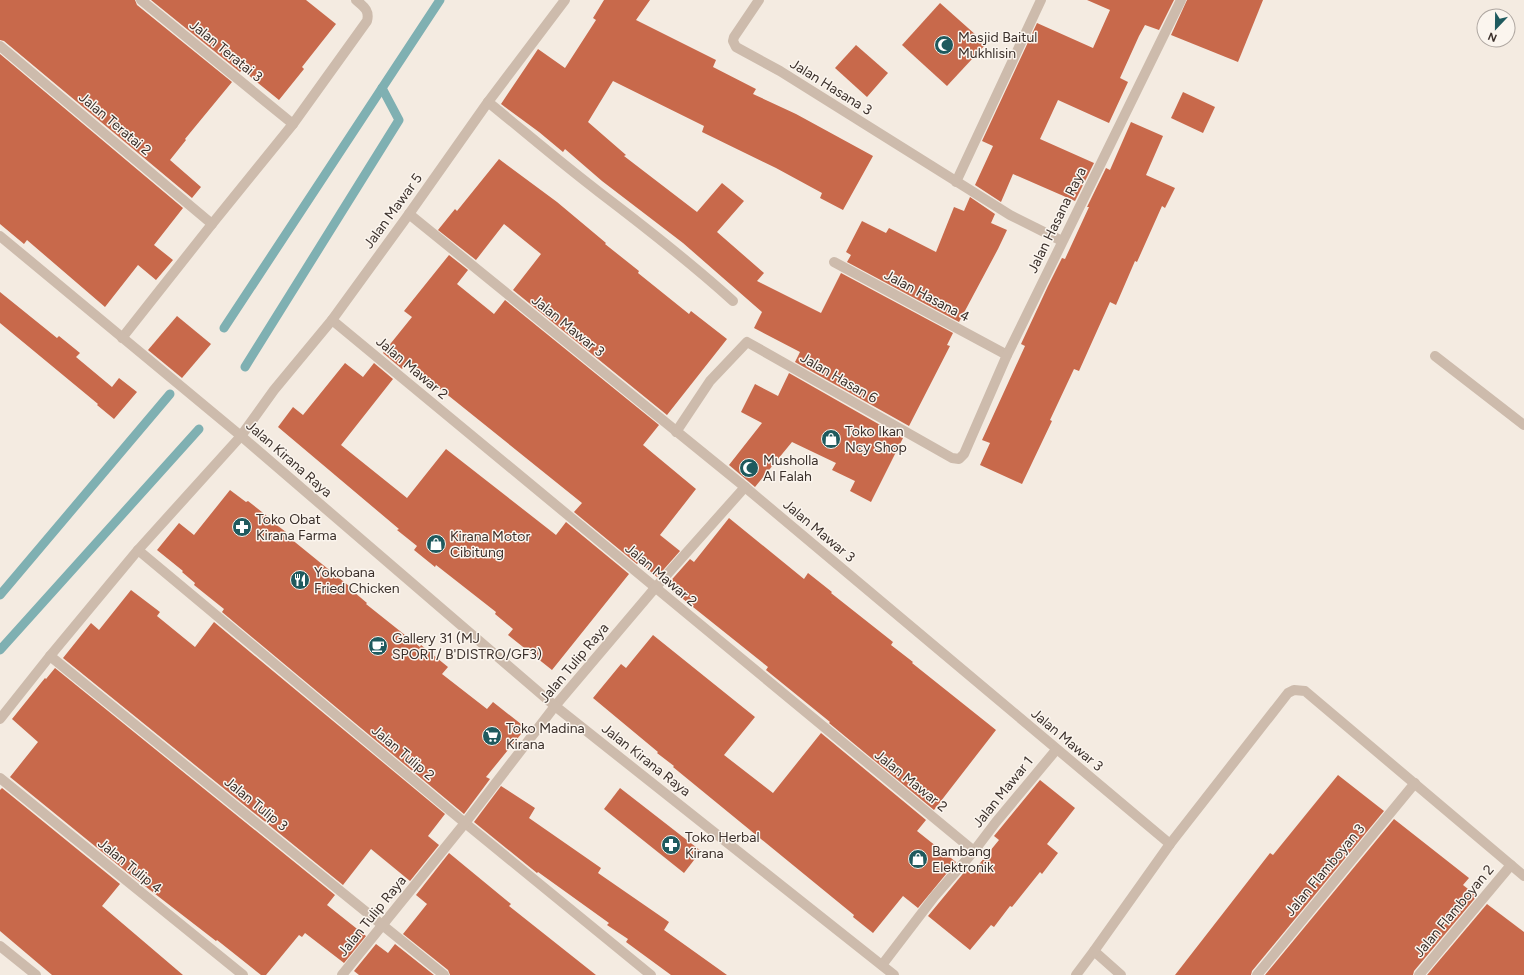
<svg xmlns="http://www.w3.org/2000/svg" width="1524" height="975" viewBox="0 0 1524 975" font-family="Figtree,sans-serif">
	<rect width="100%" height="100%" fill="#f4ebe1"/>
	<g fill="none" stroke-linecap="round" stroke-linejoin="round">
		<g stroke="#7fb0b2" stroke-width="9">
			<polyline points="224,328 440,0"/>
			<polyline points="245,367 399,120 382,88"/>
			<polyline points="0,595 170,394"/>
			<polyline points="0,650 199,429"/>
		</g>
	</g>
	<g fill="#c8694b">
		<polygon points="0,0 135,0 137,5 232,82 185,139 186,140 170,160 201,187 192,198 4,41 0,40"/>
		<polygon points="151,0 306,0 336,24 302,67 304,69 279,100 242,70 240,72"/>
		<polygon points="604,0 650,0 636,20 716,60 713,67 756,89 753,94 796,114 873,156 843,210 820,198 822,193 776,168 702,132 704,126 613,81 588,122 626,155 624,156 697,212 722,183 744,201 717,232 764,273 757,281 821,313 841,273 953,333 947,345 950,346 909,426 795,362 800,352 754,328 762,312 683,243 602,181 565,149 563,152 539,132 501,104 538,49 565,68 596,20 593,18"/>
		<polygon points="1087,0 1174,0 1159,30 1145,25 1139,36 1120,78 1128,82 1109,123 1058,100 1040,139 1094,163 1075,201 1013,174 1001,202 975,185 993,146 982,141 1037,23 1093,48 1110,10"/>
		<polygon points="1187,0 1263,0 1238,62 1171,35"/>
		<polygon points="940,3 986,44 947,86 902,45"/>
		<polygon points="856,45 888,73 867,97 835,68"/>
		<polygon points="0,54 183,208 154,245 173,260 156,280 138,265 105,307 27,240 24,244 0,224"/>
		<polygon points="1183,92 1215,107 1203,133 1171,118"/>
		<polygon points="1131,122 1163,136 1146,175 1175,188 1165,208 1162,206 1137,262 1135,261 1116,305 1110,302 1079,371 1074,369 1050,420 1052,421 1022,484 980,465 990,443 982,440 1025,346 1021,344 1048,286 1062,258 1065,259 1089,207 1087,207 1106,168 1110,170"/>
		<polygon points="499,159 557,202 606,243 605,244 639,271 638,273 689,314 691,311 727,339 667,415 513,290 541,254 504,224 476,260 438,230 455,209 457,211"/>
		<polygon points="970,197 995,214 991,223 1007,230 998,249 959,322 847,262 851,255 846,252 862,221 886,233 889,228 936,252 954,207 964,211"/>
		<polygon points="449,255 468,270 457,284 494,314 505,300 659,425 643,445 696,489 660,535 680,551 657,577 639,562 637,564 574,512 582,503 444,392 406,364 402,369 383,353 412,317 404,311"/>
		<polygon points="0,292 57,338 59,336 80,353 76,357 112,387 119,378 137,392 114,419 97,405 98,404 0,323"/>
		<polygon points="177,316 211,344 182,378 148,350"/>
		<polygon points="345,363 363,377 374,363 393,379 341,445 407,498 446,449 556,535 566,522 629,574 552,670 508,635 513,629 495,614 496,612 436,565 435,567 414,550 417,546 397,530 399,529 278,427 293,407 303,415"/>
		<polygon points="789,373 903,438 871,502 850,491 855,481 832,470 836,463 792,442 755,487 729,465 762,423 741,412 755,384 778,396"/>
		<polygon points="230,490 246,502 248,501 267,516 266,517 286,532 285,534 349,586 348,587 367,603 366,604 420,647 421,645 448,667 442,674 487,709 493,702 526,728 486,777 490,779 464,814 222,612 224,609 194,585 195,583 182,572 183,571 157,550 179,523 194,535"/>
		<polygon points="729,518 804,579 808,573 832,592 831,593 893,642 891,645 913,662 912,663 996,730 934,810 829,723 830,722 766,670 768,667 673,591 674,590 667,585 690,559 694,562"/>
		<polygon points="131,590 160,612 157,616 195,647 214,622 445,814 428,836 439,845 410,881 371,849 343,885 63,658 91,623 99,630"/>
		<polygon points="653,635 755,717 724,755 773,793 821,733 926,820 917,831 956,862 918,908 903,896 873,933 853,917 854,915 673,767 674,766 657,753 658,752 593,698 621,664 626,668"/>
		<polygon points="55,668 335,895 327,905 366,936 344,963 305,933 302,937 299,935 266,975 261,975 217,940 216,941 128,873 10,777 38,742 12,719 45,678 46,679"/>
		<polygon points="1338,775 1384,811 1252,971 1251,975 1175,975 1270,853 1273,855"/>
		<polygon points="1040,780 1075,808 1047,844 1058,853 1042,874 1040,872 1012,907 1010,906 994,927 991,925 970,950 928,916 966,870 971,874 999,840 994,836"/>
		<polygon points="501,786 535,808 529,818 601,868 598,873 669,922 664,930 727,975 671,975 626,942 628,939 607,925 609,923 538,872 537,873 474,822"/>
		<polygon points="2,788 120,884 102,906 183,975 52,975 0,931 0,790"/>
		<polygon points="620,788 701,851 684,873 604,809"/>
		<polygon points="1394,819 1469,878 1463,885 1477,896 1414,971 1413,975 1265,975"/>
		<polygon points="449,853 511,904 509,906 596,975 450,975 448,970 403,934 427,904 416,895"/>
		<polygon points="1487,904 1524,932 1524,975 1427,975"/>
		<polygon points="376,944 388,953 395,944 434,975 359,975 354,971"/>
	</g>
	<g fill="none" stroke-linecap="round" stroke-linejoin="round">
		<g stroke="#cdbbac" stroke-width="10">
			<polyline points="141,0 293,124"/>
			<polyline points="759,0 734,37 733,41 736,47 780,71 1010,215 1062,241"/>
			<polyline points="0,46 212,224"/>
			<path d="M488,102C525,132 561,163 599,192C645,227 690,262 733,301"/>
			<polyline points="956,182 1041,0"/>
			<polyline points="409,214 745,487 1170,844"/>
			<polyline points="834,262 1007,355"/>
			<polyline points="332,320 974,851"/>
			<path d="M122,338L212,224L293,124L367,21C370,10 363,6 356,0"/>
			<polyline points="1435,356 1524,425"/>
			<polyline points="676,432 710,381 747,342 952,458 959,459 964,454 1007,355 1181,0"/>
			<polyline points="138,550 465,823 651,975"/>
			<polyline points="50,656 444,975"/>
			<polyline points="0,719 50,656 138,550 241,436 274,390 332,320 409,214 488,102 565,0"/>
			<polyline points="0,778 243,975"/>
			<polyline points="0,946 36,975"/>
			<polyline points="1094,951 1121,975"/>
			<polyline points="882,965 934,897 974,851 996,822 1056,750"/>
			<polyline points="342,975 465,823 555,706 655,588 745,487"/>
			<polyline points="1076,975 1094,951 1170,844 1288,693 1294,690 1305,691 1524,876"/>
			<polyline points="1257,975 1415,783"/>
			<polyline points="1419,975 1511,865"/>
		</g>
		<polyline stroke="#cdbbac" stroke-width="10" points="0,236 241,436 555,706 894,975"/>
	</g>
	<defs>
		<g id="mosque-disc" transform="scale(1)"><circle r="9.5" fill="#1f5a5e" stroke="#fbf5ee"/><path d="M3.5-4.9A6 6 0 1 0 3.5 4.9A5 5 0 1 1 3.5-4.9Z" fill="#fff"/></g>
		<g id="shop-disc" transform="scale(1)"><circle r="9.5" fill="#1f5a5e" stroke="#fbf5ee"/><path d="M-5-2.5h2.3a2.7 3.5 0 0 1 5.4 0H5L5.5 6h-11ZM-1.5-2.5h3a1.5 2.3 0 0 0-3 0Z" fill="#fff"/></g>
		<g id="pharmacy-disc" transform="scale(1)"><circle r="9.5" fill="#1f5a5e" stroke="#fbf5ee"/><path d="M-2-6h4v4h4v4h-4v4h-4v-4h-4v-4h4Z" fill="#fff"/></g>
		<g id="restaurant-disc" transform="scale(1)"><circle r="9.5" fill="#1f5a5e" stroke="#fbf5ee"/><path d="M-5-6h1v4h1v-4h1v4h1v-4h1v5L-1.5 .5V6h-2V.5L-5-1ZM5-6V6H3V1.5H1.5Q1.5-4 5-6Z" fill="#fff"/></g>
		<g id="cafe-disc" transform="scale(1)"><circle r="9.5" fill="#1f5a5e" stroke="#fbf5ee"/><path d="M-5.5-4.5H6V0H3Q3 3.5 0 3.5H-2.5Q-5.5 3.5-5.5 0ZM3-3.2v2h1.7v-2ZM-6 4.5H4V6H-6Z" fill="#fff"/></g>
		<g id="supermarket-disc" transform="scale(1)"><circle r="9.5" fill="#1f5a5e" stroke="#fbf5ee"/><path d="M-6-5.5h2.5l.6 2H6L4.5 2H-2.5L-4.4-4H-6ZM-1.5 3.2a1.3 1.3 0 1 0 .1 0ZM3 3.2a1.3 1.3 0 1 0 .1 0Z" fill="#fff"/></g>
	</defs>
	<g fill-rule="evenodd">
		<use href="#mosque-disc" x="944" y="45"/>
		<use href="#shop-disc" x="831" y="439"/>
		<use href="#mosque-disc" x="749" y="468"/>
		<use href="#pharmacy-disc" x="242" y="527"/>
		<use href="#shop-disc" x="436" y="544"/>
		<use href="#restaurant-disc" x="300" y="580"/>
		<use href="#cafe-disc" x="378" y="646"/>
		<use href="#supermarket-disc" x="492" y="736"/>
		<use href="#pharmacy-disc" x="671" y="845"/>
		<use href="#shop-disc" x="918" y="859"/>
	</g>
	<g text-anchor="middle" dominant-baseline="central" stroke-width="3" stroke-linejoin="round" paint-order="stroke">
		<g font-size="14" fill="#3b302b" stroke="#fbf5ee" text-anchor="start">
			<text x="958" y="37">Masjid Baitul<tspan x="958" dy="16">Mukhlisin</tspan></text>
			<text x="845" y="431">Toko Ikan<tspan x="845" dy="16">Ncy Shop</tspan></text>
			<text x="763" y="460">Musholla<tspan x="763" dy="16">Al Falah</tspan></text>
			<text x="256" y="519">Toko Obat<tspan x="256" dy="16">Kirana Farma</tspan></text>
			<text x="450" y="536">Kirana Motor<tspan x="450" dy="16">Cibitung</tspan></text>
			<text x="314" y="572">Yokobana<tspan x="314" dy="16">Fried Chicken</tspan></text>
			<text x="392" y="638">Gallery 31 (MJ<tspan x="392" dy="16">SPORT/ B'DISTRO/GF3)</tspan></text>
			<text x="506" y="728">Toko Madina<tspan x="506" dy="16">Kirana</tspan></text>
			<text x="685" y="837">Toko Herbal<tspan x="685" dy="16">Kirana</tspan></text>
			<text x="932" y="851">Bambang<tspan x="932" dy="16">Elektronik</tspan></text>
		</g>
		<g font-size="14" fill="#3b302b" stroke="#fbf5ee">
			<text transform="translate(226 51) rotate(39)">Jalan Teratai 3</text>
			<text transform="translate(831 87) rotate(32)">Jalan Hasana 3</text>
			<text transform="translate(115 124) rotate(40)">Jalan Teratai 2</text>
			<text transform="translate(393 211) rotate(-54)">Jalan Mawar 5</text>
			<text transform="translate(1057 220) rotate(-64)">Jalan Hasana Raya</text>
			<text transform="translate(927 296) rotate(28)">Jalan Hasana 4</text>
			<text transform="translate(568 326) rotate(39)">Jalan Mawar 3</text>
			<text transform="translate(412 368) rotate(40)">Jalan Mawar 2</text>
			<text transform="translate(839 378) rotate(30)">Jalan Hasan 6</text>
			<text transform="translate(289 459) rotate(41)">Jalan Kirana Raya</text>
			<text transform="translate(819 531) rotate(40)">Jalan Mawar 3</text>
			<text transform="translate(661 575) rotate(40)">Jalan Mawar 2</text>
			<text transform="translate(574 663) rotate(-50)">Jalan Tulip Raya</text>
			<text transform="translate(1067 740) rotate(40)">Jalan Mawar 3</text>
			<text transform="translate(403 753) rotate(40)">Jalan Tulip 2</text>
			<text transform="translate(646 760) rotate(38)">Jalan Kirana Raya</text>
			<text transform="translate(911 781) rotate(39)">Jalan Mawar 2</text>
			<text transform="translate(1003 792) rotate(-51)">Jalan Mawar 1</text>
			<text transform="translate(256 804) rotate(39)">Jalan Tulip 3</text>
			<text transform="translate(130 866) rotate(39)">Jalan Tulip 4</text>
			<text transform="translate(1325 870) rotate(-50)">Jalan Flamboyan 3</text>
			<text transform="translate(1454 911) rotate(-50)">Jalan Flamboyan 2</text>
			<text transform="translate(372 916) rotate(-51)">Jalan Tulip Raya</text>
		</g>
	</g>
	<g transform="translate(1496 28) rotate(202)"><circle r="19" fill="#fbf5ee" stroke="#aea6a0"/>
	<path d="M0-3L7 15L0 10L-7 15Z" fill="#1f5a5e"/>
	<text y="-6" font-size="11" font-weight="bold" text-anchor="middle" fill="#3b302b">N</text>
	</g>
</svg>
